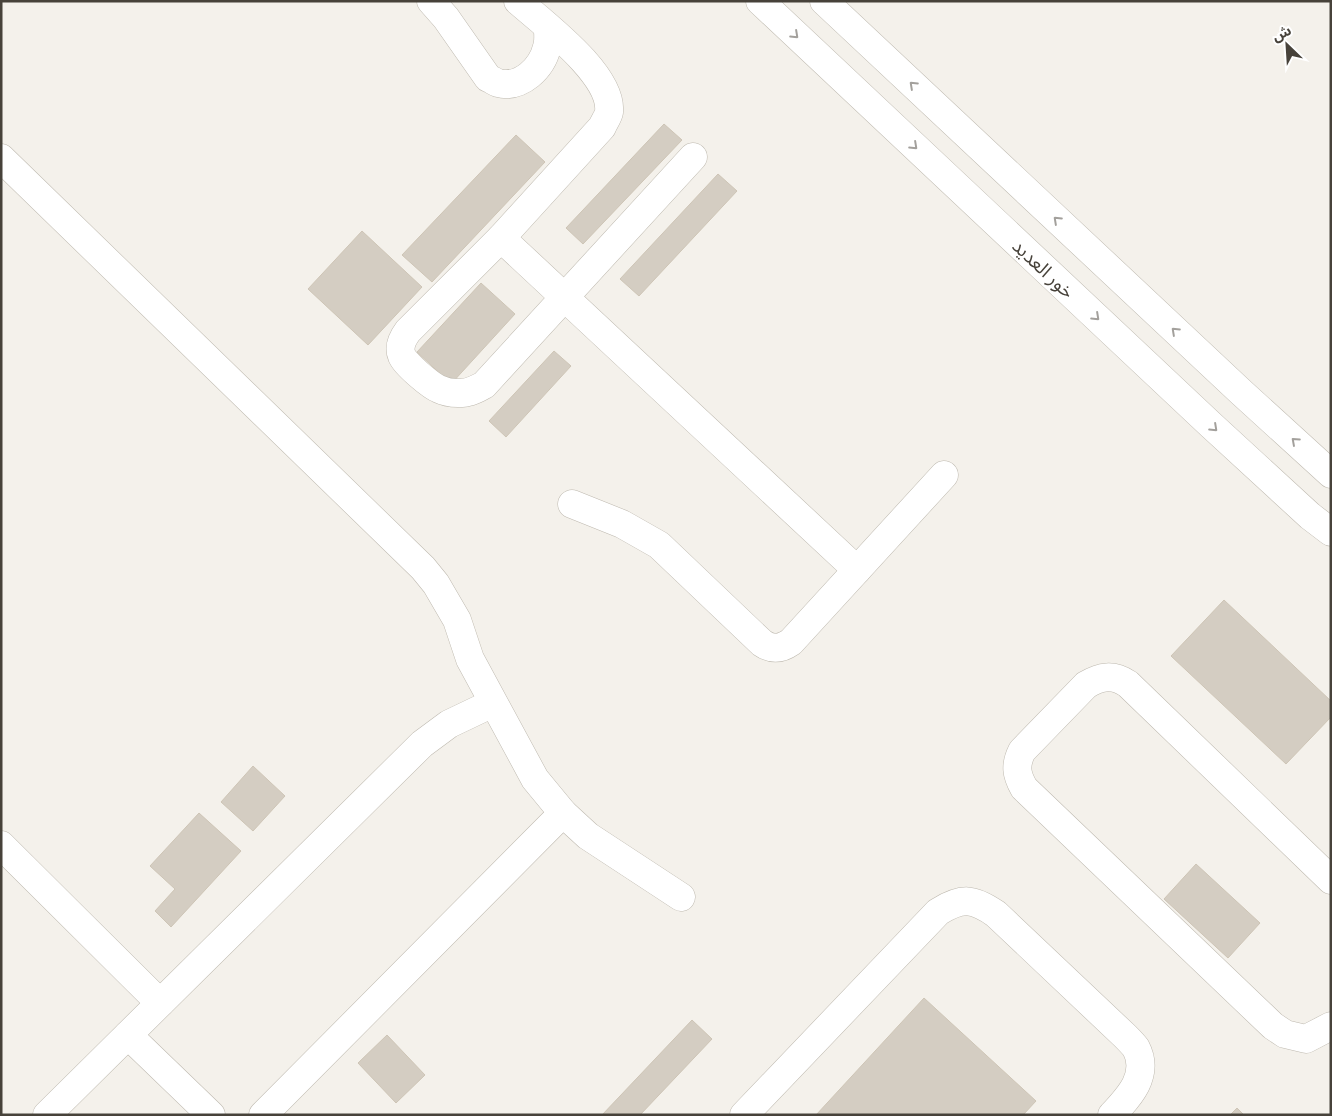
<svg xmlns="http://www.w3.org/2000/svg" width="1332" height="1116" viewBox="0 0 1332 1116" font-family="'Titillium Web','Noto Sans Arabic',sans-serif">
	<rect width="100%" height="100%" fill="#f4f1eb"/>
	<g fill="#d4cdc2" stroke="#cec5b6">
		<polygon points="664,124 682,140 583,244 566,228"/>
		<polygon points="516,135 545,162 432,282 402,255"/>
		<polygon points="718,174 737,191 639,296 620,279"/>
		<polygon points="362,231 422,287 368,345 308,289"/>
		<polygon points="481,283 515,314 451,384 417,352"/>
		<polygon points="554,351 571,366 506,437 489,421"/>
		<polygon points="1224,600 1331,701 1331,717 1286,764 1171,656"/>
		<polygon points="253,766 285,796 253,831 221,802"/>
		<polygon points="199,813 241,851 171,927 155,911 175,889 150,866"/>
		<polygon points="1196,864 1260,923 1228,958 1164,899"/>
		<polygon points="924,998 1036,1101 1023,1115 816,1115"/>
		<polygon points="692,1020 712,1039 640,1115 602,1115"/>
		<polygon points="387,1035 425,1075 396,1103 358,1063"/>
		<polygon points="1237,1108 1244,1115 1230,1115"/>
	</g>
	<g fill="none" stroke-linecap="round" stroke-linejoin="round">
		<g stroke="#beb9af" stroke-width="29">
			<g id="minor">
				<path d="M431,1L446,18L488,78C491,79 495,82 498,83C521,89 542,68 547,47C549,41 548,34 548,28"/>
				<path d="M518,1C544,24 613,75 609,112C608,117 604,122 602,127L501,238L408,331C402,339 398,347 402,356C405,364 431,386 439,389C445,392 452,393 458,393C468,394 476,389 484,385L693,157"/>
				<polyline points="760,1 1211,425 1310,516 1331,532"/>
				<polyline points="824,1 1241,392 1331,474"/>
				<polyline points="1,158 423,568 436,584 457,620 470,659 535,779 563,813 588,836 681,897"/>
				<polyline points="501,238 857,570"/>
				<path d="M572,504L622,524L659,545L762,643C772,650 781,649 791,642L944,475"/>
				<polyline points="1,845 160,1003"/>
				<path d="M1331,880L1128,684C1113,674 1101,676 1086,685L1022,751C1015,765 1016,774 1024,788L1273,1026L1285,1034L1306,1039L1331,1026"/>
				<polyline points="128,1035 211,1115"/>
				<polyline points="47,1115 422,744 449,724 493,703"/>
				<polyline points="263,1115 563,813"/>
				<path d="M744,1115L938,912C962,897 973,898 996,914L1125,1036C1129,1040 1133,1044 1136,1048C1150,1075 1129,1097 1112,1115"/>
			</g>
		</g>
		<use href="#minor" stroke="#fff" stroke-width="28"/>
	</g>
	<defs><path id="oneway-chevron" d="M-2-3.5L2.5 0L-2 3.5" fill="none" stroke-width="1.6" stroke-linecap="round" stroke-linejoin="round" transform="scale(1.25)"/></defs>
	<g stroke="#a3a09c">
		<use href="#oneway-chevron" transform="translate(795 35) rotate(43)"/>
		<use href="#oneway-chevron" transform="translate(913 85) rotate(-137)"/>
		<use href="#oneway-chevron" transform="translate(914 146) rotate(43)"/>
		<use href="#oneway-chevron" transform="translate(1057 220) rotate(-137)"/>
		<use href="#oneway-chevron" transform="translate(1096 317) rotate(43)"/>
		<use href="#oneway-chevron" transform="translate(1175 331) rotate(-137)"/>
		<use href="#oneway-chevron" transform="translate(1214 428) rotate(43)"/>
		<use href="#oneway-chevron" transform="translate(1295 441) rotate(-138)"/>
	</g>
	<g text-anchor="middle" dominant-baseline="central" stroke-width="4" stroke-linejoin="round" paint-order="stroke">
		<g font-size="19" fill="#47423a" stroke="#fff">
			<text transform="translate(1044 268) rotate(43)">خور العديد</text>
		</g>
	</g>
	<rect width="1332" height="1116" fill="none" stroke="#47423a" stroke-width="5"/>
	<g transform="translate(1287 45) rotate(335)" stroke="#ffffff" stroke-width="4" paint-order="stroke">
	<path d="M0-4L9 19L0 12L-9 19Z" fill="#47423a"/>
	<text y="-8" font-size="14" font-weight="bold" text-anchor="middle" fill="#47423a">ش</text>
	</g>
</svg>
